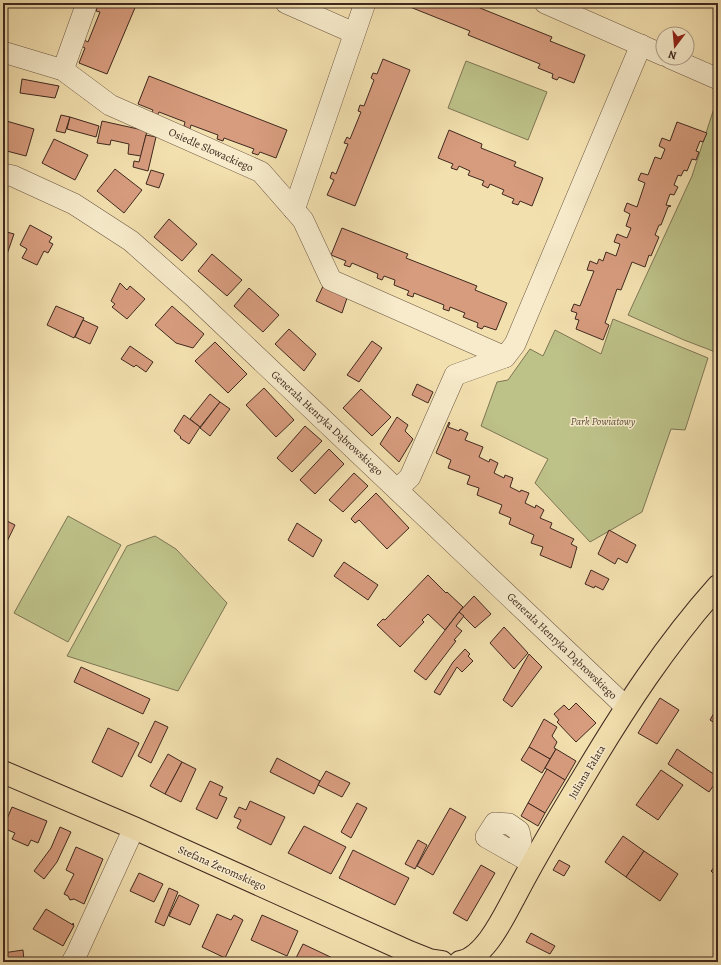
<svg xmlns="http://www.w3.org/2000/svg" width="721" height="965" viewBox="0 0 721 965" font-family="Alegreya,serif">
	<rect width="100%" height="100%" fill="#f3e0af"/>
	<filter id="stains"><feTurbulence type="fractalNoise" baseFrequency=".005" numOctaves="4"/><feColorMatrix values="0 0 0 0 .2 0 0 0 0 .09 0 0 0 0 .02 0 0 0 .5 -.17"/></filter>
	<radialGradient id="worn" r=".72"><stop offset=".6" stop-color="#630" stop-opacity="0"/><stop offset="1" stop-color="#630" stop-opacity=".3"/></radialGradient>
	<g fill="#bdc289" stroke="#7e7654">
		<polygon points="466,61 547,92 528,140 448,108"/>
		<polygon points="718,96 718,353 684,340 628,315 692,176"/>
		<polygon points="613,319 708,358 685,430 671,429 642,512 590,542 535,483 548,459 481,426 497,382 508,380 530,349 543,356 555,330 601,354"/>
		<polygon points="68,516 121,545 68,642 14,613"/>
		<polygon points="155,536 176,549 227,603 178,691 67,656 127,546"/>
	</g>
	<g fill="#d79c7e" stroke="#3f291f">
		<polygon points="104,3 137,3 107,74 79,63 85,48 81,46 84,40 88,42 100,12 96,11 98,5 103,6"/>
		<polygon points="406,3 480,3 482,4 480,8 552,37 550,41 585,55 574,83 559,77 557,80 552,78 553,74 538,68 540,64 468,35 470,31 405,5"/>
		<polygon points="383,59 410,70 355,206 327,195 334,180 330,178 332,172 336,174 348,144 344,143 347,137 350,139 361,112 358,111 360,105 364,106 374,80 371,78 373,73 377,74"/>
		<polygon points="149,76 287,130 276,158 260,152 258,155 252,153 254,149 224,138 223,141 217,139 218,135 191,125 190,129 184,126 185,122 159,112 157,116 151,114 153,110 138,104"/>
		<polygon points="22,79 59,86 55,98 20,93"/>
		<polygon points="61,115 70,117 65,133 56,131"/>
		<polygon points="70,117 99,126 96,137 67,129"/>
		<polygon points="3,120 34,129 26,156 3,150"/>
		<polygon points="102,121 147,131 141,156 128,154 129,144 111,140 110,145 97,143"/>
		<polygon points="677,122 707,133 703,142 700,141 696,151 699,152 696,160 692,159 687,171 684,170 681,176 678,175 674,185 678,187 674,195 670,194 666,205 671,206 668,207 661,225 659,225 655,235 659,237 651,256 649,255 645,267 632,262 621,290 617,289 605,323 609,325 603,340 576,329 579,320 575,319 577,313 571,311 574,304 580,306 594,271 587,270 590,261 597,264 599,259 603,261 606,252 616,256 620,244 614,242 617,234 627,238 631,228 626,226 630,214 624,211 627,203 637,207 645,183 638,180 641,173 648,175 655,157 661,159 665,149 659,146 662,138 670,141"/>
		<polygon points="449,130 482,144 481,148 516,162 514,166 543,178 532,206 520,201 518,205 512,203 514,199 502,194 504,190 490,184 488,188 482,185 484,181 468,175 470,171 459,166 457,170 451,168 453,164 438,158"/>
		<polygon points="146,135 156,137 148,171 133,167 134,161 139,162"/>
		<polygon points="54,139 88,155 75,180 42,163"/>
		<polygon points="115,169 142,190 124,213 97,191"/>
		<polygon points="151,170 164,174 159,188 146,184"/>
		<polygon points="169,219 197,244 182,261 154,237"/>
		<polygon points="30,225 52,237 49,242 53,244 48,253 44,251 37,265 22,258 27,249 20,245"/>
		<polygon points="342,228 408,254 406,258 477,286 475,290 507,303 496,330 484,326 482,329 477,327 478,323 463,317 465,313 450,307 449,311 443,309 444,305 414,293 413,297 407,295 409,291 394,285 395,280 384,276 382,280 377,278 378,274 352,263 350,267 344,265 346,261 331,255"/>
		<polygon points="3,231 14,234 5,260 3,259"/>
		<polygon points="212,254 242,280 227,296 198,271"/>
		<polygon points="120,283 127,290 130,286 145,299 127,319 112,307 115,304 111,301"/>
		<polygon points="324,284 348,295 342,313 316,301"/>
		<polygon points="249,288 279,315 263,332 234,306"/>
		<polygon points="56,306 84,318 74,338 47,325"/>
		<polygon points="172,306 204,334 193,348 176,343 155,325"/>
		<polygon points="83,320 98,327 90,344 75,337"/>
		<polygon points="289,329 316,354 304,371 275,344"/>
		<polygon points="372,341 382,348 359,382 347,375"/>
		<polygon points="215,342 247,374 228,393 195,361"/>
		<polygon points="130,346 153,362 146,372 136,365 134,367 121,359"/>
		<polygon points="417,384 433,392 428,403 412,395"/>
		<polygon points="264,388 294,420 276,437 246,405"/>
		<polygon points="361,389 391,417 372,436 343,408"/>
		<polygon points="210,394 220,402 200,427 190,419"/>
		<polygon points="220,402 230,409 210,436 200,428"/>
		<polygon points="184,415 200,427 189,444 180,438 181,437 174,431"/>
		<polygon points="397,417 408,425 405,431 413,439 399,462 380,444"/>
		<polygon points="449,422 450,423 448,427 459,431 460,429 468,433 465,440 483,447 479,457 489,462 490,459 498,463 494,473 504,478 505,475 513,478 510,487 520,492 521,490 529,493 525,503 535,508 536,505 544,510 540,518 552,523 550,528 574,539 571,544 577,547 571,568 540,555 543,547 531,543 534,535 509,524 511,518 499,513 502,505 477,495 479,488 467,484 470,476 448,468 451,460 436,453"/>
		<polygon points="305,426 322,441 292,472 277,458"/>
		<polygon points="329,449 344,464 315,494 300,480"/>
		<polygon points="354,473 368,486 343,512 329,500"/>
		<polygon points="376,493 409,528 387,549 359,520 355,523 351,519 354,515"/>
		<polygon points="3,519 15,525 3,550"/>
		<polygon points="297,523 322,540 313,557 288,540"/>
		<polygon points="609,530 636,545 627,563 618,558 615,564 598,554"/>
		<polygon points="344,562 378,585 368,600 334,576"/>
		<polygon points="591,570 609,579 603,590 595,586 594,588 585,584"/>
		<polygon points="428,575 446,593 447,592 463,607 445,630 428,614 422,620 424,622 400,647 377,625 383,619 385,620"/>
		<polygon points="474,596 491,614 475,628 459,612"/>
		<polygon points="459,612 464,616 456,626 462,631 454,640 456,641 426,680 414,671"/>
		<polygon points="504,627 528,653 514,669 490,643"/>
		<polygon points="465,649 470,654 468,656 473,661 462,672 457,667 440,695 434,692 453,662"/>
		<polygon points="529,654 542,667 512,707 503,700"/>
		<polygon points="81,667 150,699 143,714 74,682"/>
		<polygon points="660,698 679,710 657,744 638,733"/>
		<polygon points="576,703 596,723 576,742 557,722 559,720 554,714 564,705 569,710"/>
		<polygon points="718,706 718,725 710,720"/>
		<polygon points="544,719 557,727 552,736 557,742 554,748 556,749 550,759 529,747"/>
		<polygon points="155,721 168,727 151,763 138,756"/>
		<polygon points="108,728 139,743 122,777 92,762"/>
		<polygon points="529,747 550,759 542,773 521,760"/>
		<polygon points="556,749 576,761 565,780 545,768"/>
		<polygon points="677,749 718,777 718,779 709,792 668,764"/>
		<polygon points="168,754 182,762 165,794 150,786"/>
		<polygon points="277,758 320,781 314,794 270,772"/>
		<polygon points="182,762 196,769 181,802 165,794"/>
		<polygon points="547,769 565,780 545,813 528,803"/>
		<polygon points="661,770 683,785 658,820 636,805"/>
		<polygon points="326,771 350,783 342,797 318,785"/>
		<polygon points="210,781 223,787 219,795 227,798 217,819 196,809"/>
		<polygon points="250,801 285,817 271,845 237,828 241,820 234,817 239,807 246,810"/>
		<polygon points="357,803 367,808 351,838 341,832"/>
		<polygon points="528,803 545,813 538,826 521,816"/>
		<polygon points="12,807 47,821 38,843 31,840 28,846 12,839 15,833 3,828"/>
		<polygon points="450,808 466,817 433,875 417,866"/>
		<polygon points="304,826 346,847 331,874 288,853"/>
		<polygon points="60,827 71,832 57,862 44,879 34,871 51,848"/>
		<polygon points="623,836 644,851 626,877 605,862"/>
		<polygon points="418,840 427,845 415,869 405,864"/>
		<polygon points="76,847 103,859 84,904 74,899 70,900 68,896 64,894 74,874 66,870"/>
		<polygon points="353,850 409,878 395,905 339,878"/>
		<polygon points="644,851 678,874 660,901 626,877"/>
		<polygon points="559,860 570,866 564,876 553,870"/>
		<polygon points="718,863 718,878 711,871"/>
		<polygon points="481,865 495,873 467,921 453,913"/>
		<polygon points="139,873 163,884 154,902 130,891"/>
		<polygon points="169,888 178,892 164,926 155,922"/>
		<polygon points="179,895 199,905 190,925 169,916"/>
		<polygon points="46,909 73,925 73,923 74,926 63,946 33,929"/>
		<polygon points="217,914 231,920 234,915 243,920 225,958 202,947"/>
		<polygon points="262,915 298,931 287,956 251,940"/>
		<polygon points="531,933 555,946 550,954 526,942"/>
		<polygon points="303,944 341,962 294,962"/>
		<polygon points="23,950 24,961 29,961 29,962 3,962 3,953"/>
	</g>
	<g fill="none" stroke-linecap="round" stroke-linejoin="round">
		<g stroke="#6c5743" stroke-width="22">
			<g id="minor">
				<polyline points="286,3 354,33"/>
				<polyline points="545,3 663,55"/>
				<polyline points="3,52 63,70 110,105 261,172 303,220 331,280 505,357"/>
				<polyline points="670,58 718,79"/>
				<polyline points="63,70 87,3"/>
				<polyline points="3,174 13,176 74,204 131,241 194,297 626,707"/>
				<polyline points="294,210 365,3"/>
				<polyline points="398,489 410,477 455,375 505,357 515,344 641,45"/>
				<polyline points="514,853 521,841 519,831 509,824 495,823 486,837 532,863"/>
				<polyline points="72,962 77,953 134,828"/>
			</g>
		</g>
		<g stroke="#3f291f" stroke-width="24">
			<g id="major">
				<polyline points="3,772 134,828 409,952 429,960 442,962"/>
				<path d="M460,962C485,958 504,916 515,896C536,855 560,816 584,776C624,709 666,644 718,586"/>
			</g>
		</g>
		<use href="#minor" stroke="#f7ebcb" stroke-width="21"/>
		<use href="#major" stroke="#f3e0af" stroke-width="22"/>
	</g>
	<g text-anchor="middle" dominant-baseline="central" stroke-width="3" stroke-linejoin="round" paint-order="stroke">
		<g font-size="11" fill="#3f291f" stroke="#f7ebcb">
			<text transform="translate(211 150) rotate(24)">Osiedle Słowackiego</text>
			<text transform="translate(327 423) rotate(43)">Generała Henryka Dąbrowskiego</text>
			<text transform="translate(562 646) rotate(44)">Generała Henryka Dąbrowskiego</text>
			<text transform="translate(587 772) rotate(-59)">Juliana Fałata</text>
			<text transform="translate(222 868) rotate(24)">Stefana Żeromskiego</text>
		</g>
		<g font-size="11" font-style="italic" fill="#5e4f3a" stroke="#f7ebcb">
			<text x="603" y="421">Park Powiatowy</text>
		</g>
	</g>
	<rect width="721" height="965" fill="none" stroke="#f3e0af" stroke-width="16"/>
	<rect x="4" y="4" width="713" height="957" fill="none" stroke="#3f291f" stroke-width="2"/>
	<rect x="8" y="8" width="705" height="949" fill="none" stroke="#3f291f"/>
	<g transform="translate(675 46) rotate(196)"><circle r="19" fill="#f7ebcb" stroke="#ad9d86"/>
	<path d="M0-3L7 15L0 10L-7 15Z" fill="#8f2418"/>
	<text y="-6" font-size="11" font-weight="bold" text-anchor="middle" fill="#3f291f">N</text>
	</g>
	<rect width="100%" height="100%" filter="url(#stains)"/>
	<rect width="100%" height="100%" fill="url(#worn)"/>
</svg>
